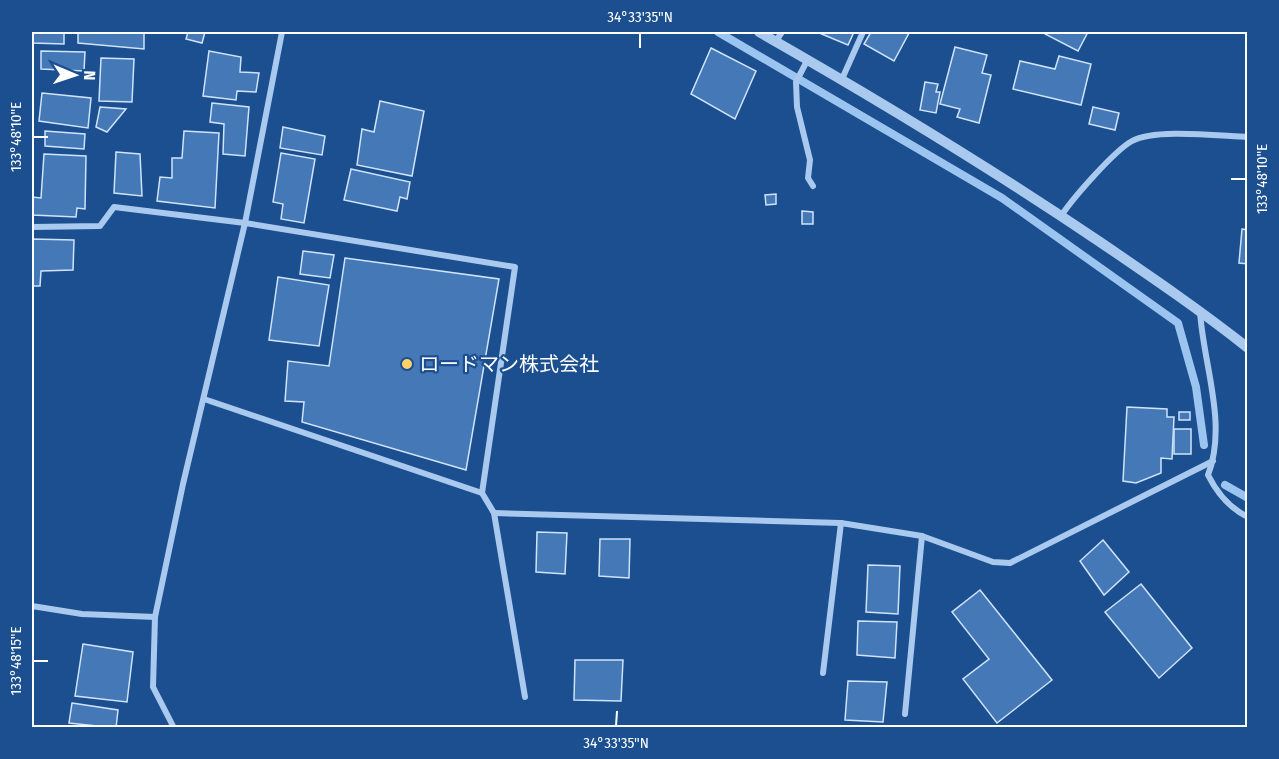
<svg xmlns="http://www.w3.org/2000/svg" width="1279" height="759" viewBox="0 0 1279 759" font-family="'Fira Sans Condensed','Noto Sans JP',sans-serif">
	<rect width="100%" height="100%" fill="#1b4f8f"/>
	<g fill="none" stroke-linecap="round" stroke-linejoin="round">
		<g stroke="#9cc4f0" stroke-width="8">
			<polyline points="718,32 1002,198 1178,323 1196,387 1204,445"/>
			<polyline points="1225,485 1248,498"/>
		</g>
	</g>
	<g fill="#4478b7" stroke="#cfe3fa" stroke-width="1.5">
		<polygon points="32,32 64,32 64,44 32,43"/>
		<polygon points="78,32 144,32 144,49 78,43"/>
		<polygon points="185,32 205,32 202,43 186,39 188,32"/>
		<polygon points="817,32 854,32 848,45"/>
		<polygon points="871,32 907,32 909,33 894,61 864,44"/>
		<polygon points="1046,32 1088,32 1078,51 1045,34"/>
		<polygon points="955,47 987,55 982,73 991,75 979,123 957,117 960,109 940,104"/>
		<polygon points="711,48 756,71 735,119 691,94"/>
		<polygon points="41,51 85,52 84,71 41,69"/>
		<polygon points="209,51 241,57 240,72 259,73 256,92 237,91 236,100 203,96"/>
		<polygon points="1059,56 1091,64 1081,105 1013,89 1020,61 1055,69"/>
		<polygon points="101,58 134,59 132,102 99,101"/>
		<polygon points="925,82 938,84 936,92 940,92 936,113 920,110"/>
		<polygon points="42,93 91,98 88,128 39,121"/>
		<polygon points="380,101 424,111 412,176 357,165 362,129 374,132"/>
		<polygon points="212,103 249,107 245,156 223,154 224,124 210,122"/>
		<polygon points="100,107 126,109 107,132 96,127"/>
		<polygon points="1093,107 1119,113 1115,130 1089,124"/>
		<polygon points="283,127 325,136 322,155 280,148"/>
		<polygon points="45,131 85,134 84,149 45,146"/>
		<polygon points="184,131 219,133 215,208 157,201 160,177 172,178 172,158 182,158"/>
		<polygon points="116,152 140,154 142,196 114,193"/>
		<polygon points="281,153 315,159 304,223 281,219 283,204 273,202"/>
		<polygon points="44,154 86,156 85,209 77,208 76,217 32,215 32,197 41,198"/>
		<polygon points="351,169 410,182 407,199 400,197 397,211 344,200"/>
		<polygon points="776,194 776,204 766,205 765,195"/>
		<polygon points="802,211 813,212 813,224 802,224"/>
		<polygon points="1242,229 1248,230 1248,264 1239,263"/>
		<polygon points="32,239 74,240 73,270 41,271 40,286 32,286"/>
		<polygon points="303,251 334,255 330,278 300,274"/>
		<polygon points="345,258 499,279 466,470 302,422 304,402 285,401 288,361 329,366"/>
		<polygon points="278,277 329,285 319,346 269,340"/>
		<polygon points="1127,407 1167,409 1167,417 1174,417 1172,459 1161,458 1161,473 1136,483 1123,481"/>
		<rect x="1179" y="412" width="11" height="8"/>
		<rect x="1174" y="429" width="17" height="25"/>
		<polygon points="537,532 567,533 565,574 536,572"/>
		<polygon points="600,539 630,539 629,578 599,576"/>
		<polygon points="1103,540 1129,572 1104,595 1080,561"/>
		<polygon points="868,565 900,566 898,614 866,612"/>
		<polygon points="1141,584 1192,648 1159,678 1105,612"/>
		<polygon points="980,590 1052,680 997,723 963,679 989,659 952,612"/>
		<polygon points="858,621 897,622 895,658 857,655"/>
		<polygon points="83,644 133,652 127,702 75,696"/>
		<polygon points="575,660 623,660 621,701 574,700"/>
		<polygon points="848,681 887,682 883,722 845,720"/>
		<polygon points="72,703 118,710 116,728 69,723"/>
	</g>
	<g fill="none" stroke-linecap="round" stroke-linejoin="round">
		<g stroke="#a9c9ee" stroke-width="6">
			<polyline points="776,41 782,32"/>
			<polyline points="808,59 796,82 797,107 810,160 808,178 813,186"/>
			<polyline points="842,79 863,32"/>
			<path d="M1061,216C1073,198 1114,151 1132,141C1155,128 1220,136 1248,137"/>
			<polyline points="32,227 100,226 114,207 245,223 515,267 482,493 494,513 525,697"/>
			<path d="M1200,311C1203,364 1228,423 1208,475C1217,493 1229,508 1248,517"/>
			<polyline points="204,399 482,493"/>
			<polyline points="494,513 841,523 922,536 993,562 1010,563 1213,461"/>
			<polyline points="32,606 82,614 155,617"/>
			<polyline points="823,673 841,523"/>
			<polyline points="905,714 922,536"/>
			<polyline points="174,728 153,687 155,617 183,484 245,223 282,32"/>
		</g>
		<path stroke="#a9c9ee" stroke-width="10" d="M759,32C875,98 989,167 1100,242C1150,276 1200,310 1248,348"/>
	</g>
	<path fill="none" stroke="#fff" stroke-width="2" d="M640,48V33M33,137H48M1231,179H1246M33,661H48M616,726L617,711"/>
	<circle fill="#ffd166" stroke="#1b4f8f" stroke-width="2" cx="407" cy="364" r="6"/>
	<g text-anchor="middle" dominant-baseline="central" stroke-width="4.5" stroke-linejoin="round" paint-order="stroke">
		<g font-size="20" fill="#fff" stroke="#1b4f8f" text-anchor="start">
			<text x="419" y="364">ロードマン株式会社</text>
		</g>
	</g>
	<rect width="1279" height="759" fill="none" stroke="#1b4f8f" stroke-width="66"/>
	<g transform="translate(75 75) rotate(92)" stroke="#1b4f8f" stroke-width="4.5" paint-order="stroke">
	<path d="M0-4.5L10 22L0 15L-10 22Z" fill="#ffffff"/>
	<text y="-9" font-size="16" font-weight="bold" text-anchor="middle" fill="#ffffff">N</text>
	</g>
	<rect x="33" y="33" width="1213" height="693" fill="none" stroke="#fff" stroke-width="2"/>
	<g font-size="15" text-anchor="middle" fill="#fff">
		<text x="640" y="22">34°33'35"N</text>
		<text transform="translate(16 137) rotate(-90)" y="5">133°48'10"E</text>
		<text transform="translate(1262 179) rotate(-90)" y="5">133°48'10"E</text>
		<text transform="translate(16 661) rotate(-90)" y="5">133°48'15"E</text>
		<text x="616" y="748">34°33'35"N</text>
	</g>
</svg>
